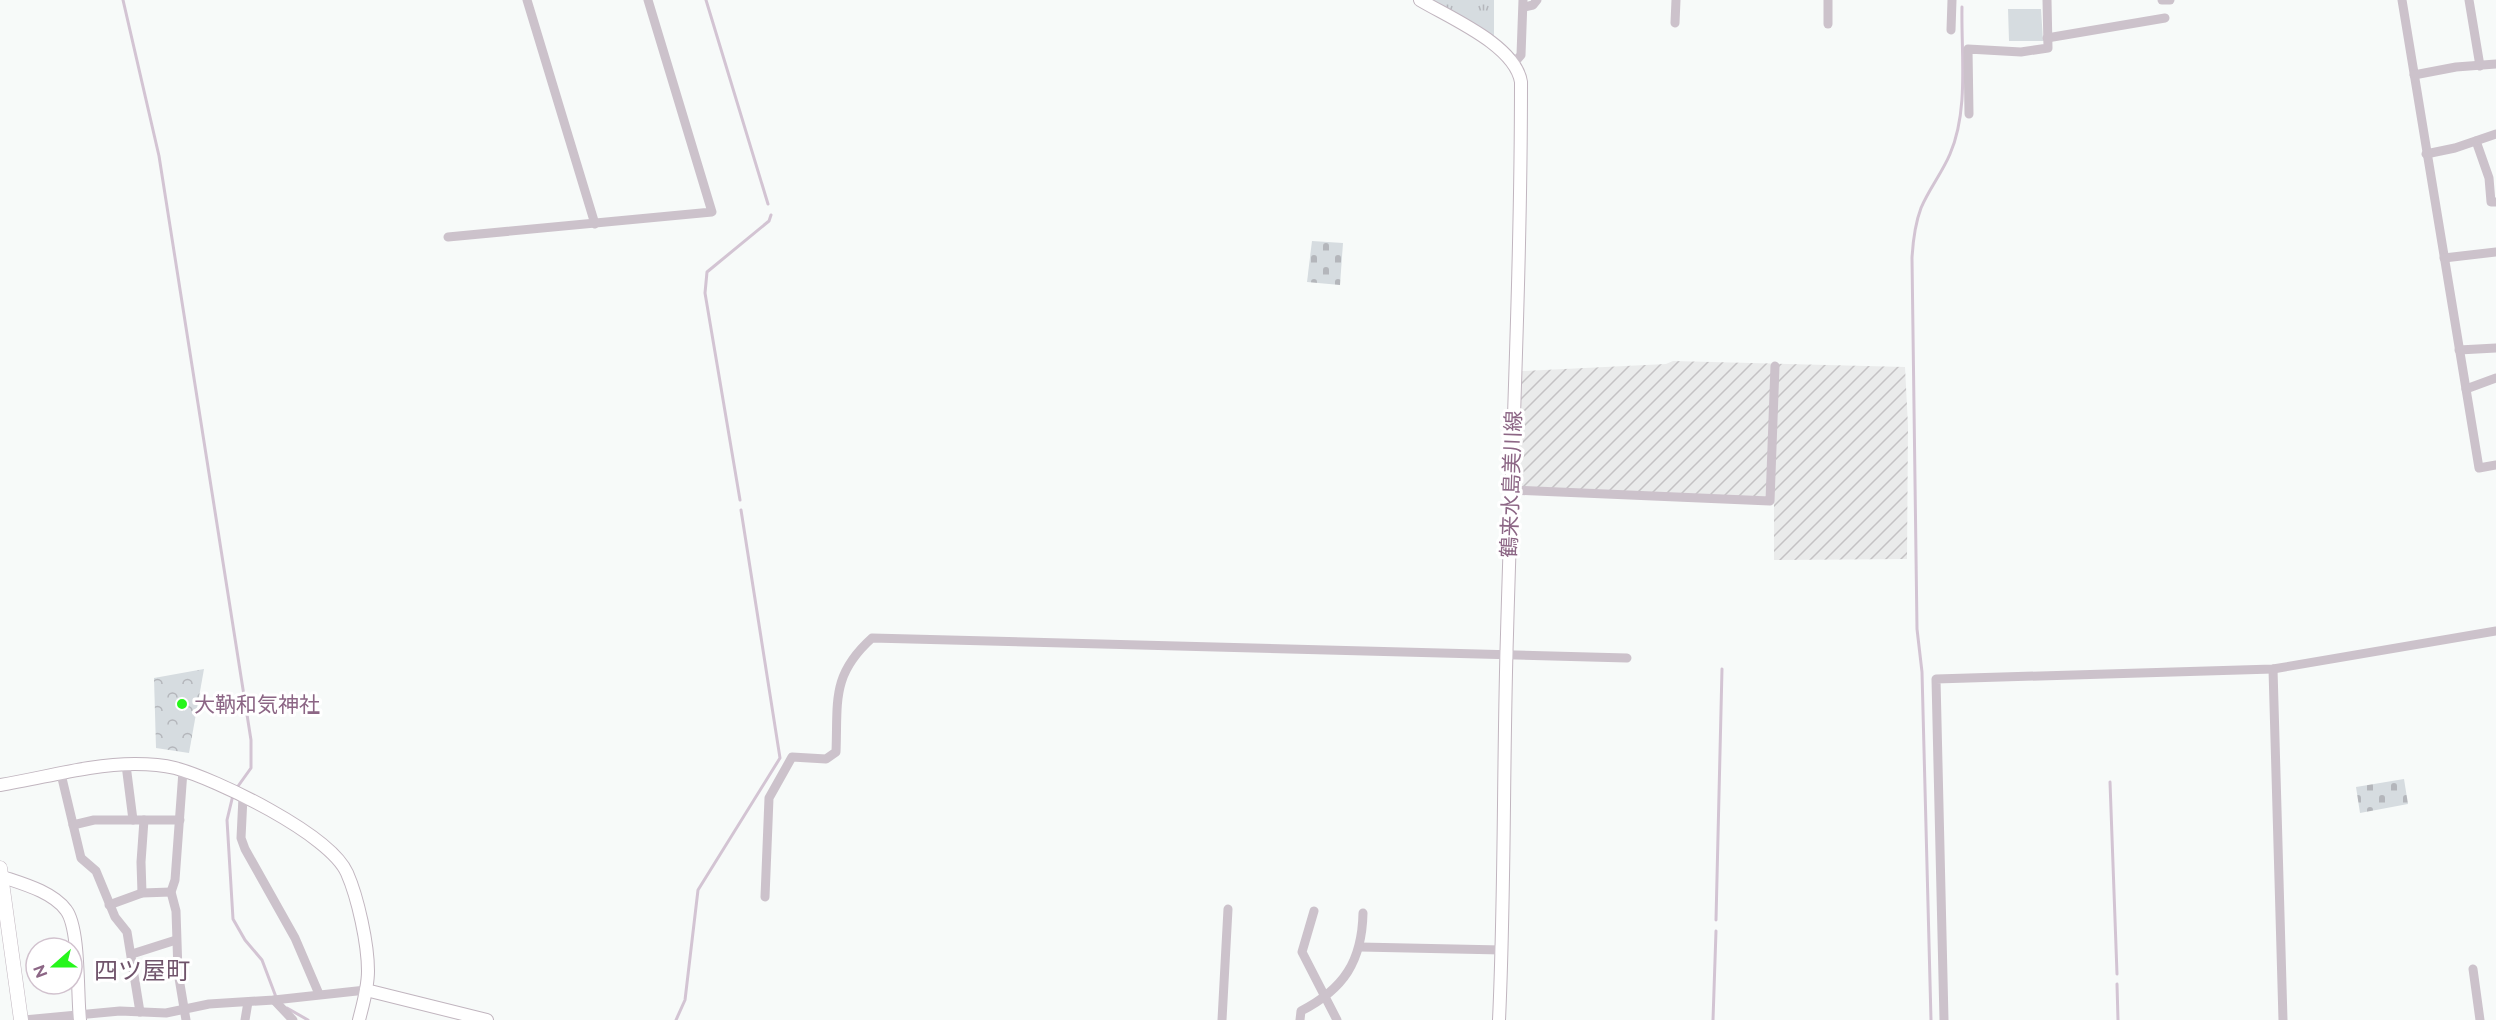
<svg xmlns="http://www.w3.org/2000/svg" width="2496" height="1020" viewBox="0 0 2496 1020" font-family="Raleway,'Noto Sans JP',sans-serif">
	<defs>
		<pattern id="industrial-furrows" width="10" height="10" patternUnits="userSpaceOnUse" patternTransform="scale(1.5)"><rect width="10" height="10" fill="#eaebeb"/><path d="M-1 1l2-2M0 10L10 0M9 11l2-2" fill="none" stroke="#c4c2c4"/></pattern>
		<pattern id="grass-tufts" width="24" height="20" patternUnits="userSpaceOnUse" patternTransform="scale(1.5)"><rect width="24" height="20" fill="#d6dce0"/><path d="M3 7l-1-3M5 7V3M7 7l1-3M15 17l-1-3M17 17v-4M19 17l1-3" fill="none" stroke="#b4b6bb"/></pattern>
		<pattern id="forest-crowns" width="20" height="18" patternUnits="userSpaceOnUse" patternTransform="scale(1.5)"><rect width="20" height="18" fill="#d6dce0"/><path d="M2 6a3 3 0 1 1 6 0M12 15a3 3 0 1 1 6 0" fill="none" stroke="#b4b6bb"/></pattern>
		<pattern id="cemetery-stones" width="16" height="16" patternUnits="userSpaceOnUse" patternTransform="scale(1.5)"><rect width="16" height="16" fill="#d6dce0"/><path d="M2 7V4a2 2 0 0 1 4 0v3zM10 15v-3a2 2 0 0 1 4 0v3z" fill="#b4b6bb"/></pattern>
	</defs>
	<rect width="100%" height="100%" fill="#f7faf9"/>
	<polygon fill="url(#industrial-furrows)" points="1673,361 1905,367 1908,426 1907,559 1774,560 1774,501 1516,489 1522,371 1666,364"/>
	<polygon fill="url(#grass-tufts)" points="1433,0 1494,0 1494,36"/>
	<polygon fill="url(#forest-crowns)" points="204,669 189,753 156,748 154,678"/>
	<g fill="url(#cemetery-stones)">
		<polygon points="1312,241 1343,243 1340,285 1307,282"/>
		<polygon points="2404,779 2408,804 2360,813 2356,787"/>
	</g>
	<polygon fill="#d6dce0" points="2008,9 2041,9 2043,41 2009,41"/>
	<g fill="none" stroke-linecap="round" stroke-linejoin="round">
		<g stroke="#d3c4d3" stroke-width="3">
			<polyline points="123,0 159,156 251,740 251,768 236,789"/>
			<polyline points="706,0 768,204"/>
			<polyline points="740,500 705,293 707,272 769,221 771,215"/>
			<polyline points="2110,782 2117,974"/>
			<polyline points="233,795 227,820 233,919 245,940 262,960 276,997"/>
			<polyline points="1716,920 1722,669"/>
			<polyline points="2117,984 2118,1020"/>
			<polyline points="287,1008 308,1020"/>
			<polyline points="676,1020 685,1000 698,890 780,758 741,510"/>
			<polyline points="1713,1020 1716,931"/>
			<path d="M1931,1020L1922,672L1917,629L1912,258C1913,240 1915,224 1921,208C1929,189 1942,173 1950,154C1969,110 1961,54 1962,7"/>
		</g>
		<g stroke="#c1b5bf" stroke-width="14">
			<g id="secondary">
				<path d="M1420,0C1450,18 1515,45 1521,82C1521,266 1512,450 1507,634C1503,762 1505,891 1499,1020"/>
				<path d="M0,785C44,778 90,764 135,764C147,764 163,765 175,768C216,779 330,834 347,873C358,898 368,944 368,971C368,988 363,1004 359,1020"/>
				<path d="M0,876C20,883 52,891 66,910C80,928 77,995 80,1020"/>
				<polyline points="366,990 487,1020"/>
			</g>
		</g>
		<g stroke="#c1b6bf" stroke-width="15">
			<polyline id="primary" points="0,868 21,1020"/>
		</g>
		<g stroke="#ccc2cb" stroke-width="9">
			<polyline points="527,0 595,224"/>
			<polyline points="2162,0 2170,0"/>
			<polyline points="2402,0 2479,468 2496,465"/>
			<polyline points="2469,0 2480,66"/>
			<polyline points="1524,7 1533,5 1537,0"/>
			<polyline points="1675,23 1676,0"/>
			<polyline points="1828,24 1828,0"/>
			<polyline points="1951,30 1952,0"/>
			<polyline points="2047,38 2165,18"/>
			<polyline points="1514,63 1521,55 1523,0"/>
			<polyline points="2414,75 2456,67 2496,64"/>
			<polyline points="1969,114 1968,49 2021,52 2048,48 2047,0"/>
			<polyline points="2476,141 2489,178 2491,202 2496,202"/>
			<polyline points="2426,154 2455,148 2496,134"/>
			<polyline points="448,237 712,212 648,0"/>
			<polyline points="2444,258 2496,252"/>
			<polyline points="2459,350 2496,348"/>
			<polyline points="2466,389 2496,378"/>
			<polyline points="1510,490 1770,501 1775,366"/>
			<polyline points="2273,669 2283,1020"/>
			<polyline points="126,765 133,820"/>
			<polyline points="183,771 175,880 171,892 176,911 178,972 186,1020"/>
			<polyline points="61,774 81,858 96,871 115,917 127,932 140,1012"/>
			<polyline points="243,797 241,838 245,849 295,938 319,994"/>
			<polyline points="73,825 94,820 180,820"/>
			<polyline points="142,893 141,862 144,820"/>
			<path d="M765,897L769,798L792,757L826,759L836,752C838,701 831,675 872,638L1627,658"/>
			<polyline points="109,905 142,893 171,892"/>
			<polyline points="1314,911 1302,952 1337,1020"/>
			<polyline points="1360,947 1502,950"/>
			<polyline points="132,954 176,940"/>
			<polyline points="2473,969 2480,1020"/>
			<polyline points="274,1000 293,1020"/>
			<polyline points="24,1020 120,1011 166,1013 209,1004 274,1000 366,990"/>
			<polyline points="245,1020 248,1002"/>
			<polyline points="1222,1020 1228,909"/>
			<path d="M1300,1020L1301,1011C1344,989 1362,961 1363,913"/>
			<polyline points="1944,1020 1936,679 2273,669 2496,631"/>
		</g>
		<use href="#secondary" stroke="#fff" stroke-width="12"/>
		<use href="#primary" stroke="#fff" stroke-width="14"/>
	</g>
	<circle fill="#26f61b" stroke="#fff" stroke-width="2" cx="182" cy="704" r="6"/>
	<g text-anchor="middle" dominant-baseline="central" stroke-width="6" stroke-linejoin="round" paint-order="stroke">
		<g font-size="21" fill="#8c6685" stroke="#fff">
			<text transform="translate(1511 484) rotate(-88)">鶴来水島美川線</text>
		</g>
		<g font-size="21" fill="#8c6685" stroke="#fff" text-anchor="start">
			<text x="194" y="704">大靹和気神社</text>
		</g>
		<g font-size="24" fill="#70546b" stroke="#fff">
			<text x="142" y="970">四ツ屋町</text>
		</g>
	</g>
	<g transform="translate(54 966) rotate(249)"><circle r="28" fill="#ffffff" stroke="#d1c2ce" stroke-width="1.5"/>
	<path d="M0-4.5L10 22L0 15L-10 22Z" fill="#26f61b"/>
	<text y="-9" font-size="16" font-weight="bold" text-anchor="middle" fill="#8c6685">N</text>
	</g>
</svg>
